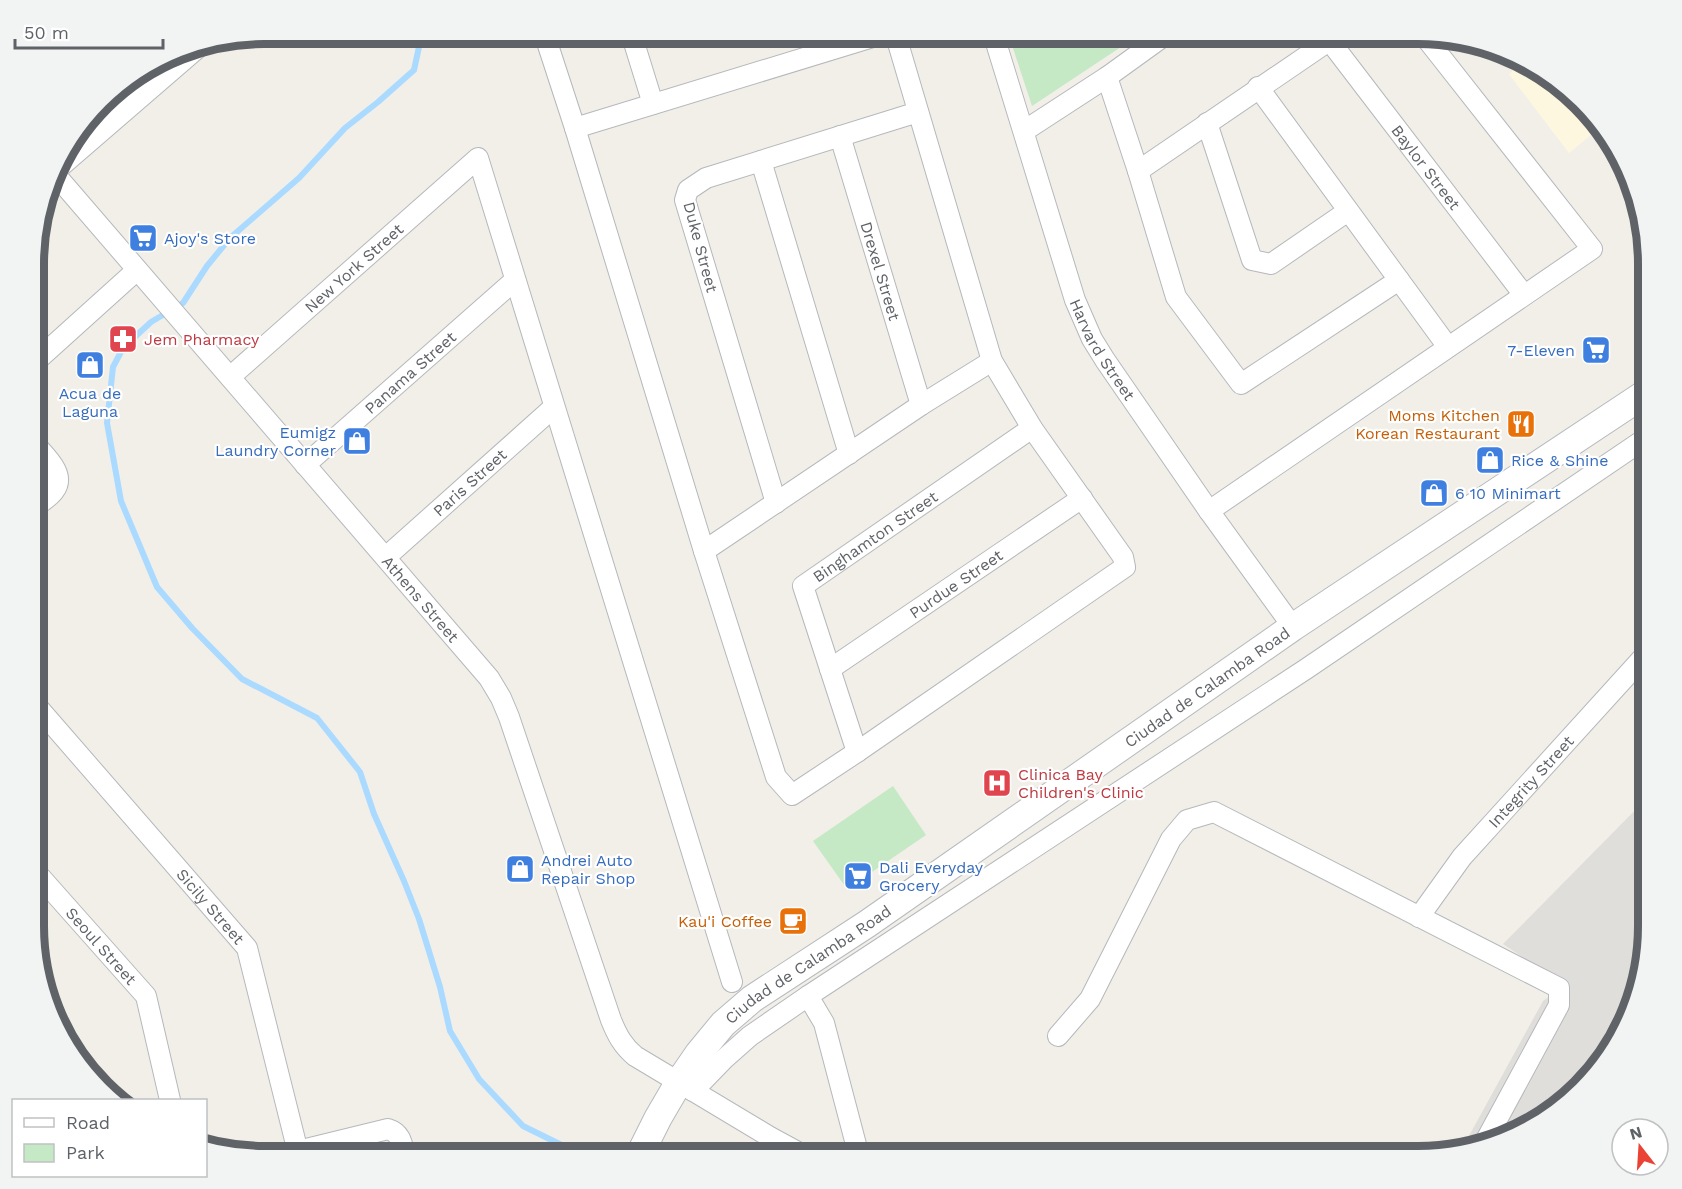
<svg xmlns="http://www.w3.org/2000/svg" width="1682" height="1189" font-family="'Work Sans',sans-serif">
<rect width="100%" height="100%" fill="#f1efe8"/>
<!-- commercial -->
<path fill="#fef7e0" d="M1525,61L1559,81L1598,129L1569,153L1509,74Z"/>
<!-- industrial -->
<path fill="#e0deda" d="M1649,796V940L1632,1013L1601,1066L1520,1132L1464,1145L1543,1001L1565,985L1503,944Z"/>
<!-- green -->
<path fill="#c5e8c5" d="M1008,33H1142L1032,106Z
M893,786L926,835L847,889L813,841Z"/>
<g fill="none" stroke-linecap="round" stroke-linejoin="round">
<!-- stream -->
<path stroke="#aadaff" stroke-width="6" d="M422,33L414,70L378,102L345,128L299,178L230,238L207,266L183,303L151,322L123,348L113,367L107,423L121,501L157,587L192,628L242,679L317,718L360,772L374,814L404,881L419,919L440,987L450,1031L479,1079L523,1126L584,1156"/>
<!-- minor casing -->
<g stroke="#b5b8bc" stroke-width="22">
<g id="minor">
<path d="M544,33L575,128L704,551L776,777L792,795L857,752L1125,567L1123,557L1032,428L992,361L895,33"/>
<path d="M631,33L653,104"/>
<path id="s1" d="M993,33L1075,300L1092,339L1105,360L1209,511L1293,627"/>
<path id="s2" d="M1329,40L1524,295"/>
<path d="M1107,77L1138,171L1176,297L1241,384L1399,280"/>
<path d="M1258,87L1448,347"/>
<path d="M1207,123L1252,260L1271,264L1348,211"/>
<path d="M575,128L886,33"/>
<path d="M1024,131L1107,77L1168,33"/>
<path id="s3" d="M840,136L921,405"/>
<path d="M761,161L849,454"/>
<path d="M1138,171L1339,34"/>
<path d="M53,173L200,46"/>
<path id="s4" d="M54,173L489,678L501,698L509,717L611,1020C617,1035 623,1046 635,1056L770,1137L805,1156"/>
<path d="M35,362L137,270"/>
<path id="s5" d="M230,377L478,158L732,982"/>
<path d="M35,444C45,456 67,474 54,491C50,497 41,502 35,507"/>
<path id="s6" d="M305,465L515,280"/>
<path d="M776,503L685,200L688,190L706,178L918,112"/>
<path d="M1209,511L1592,249L1422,33"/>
<path d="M704,551L921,405L992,361"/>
<path id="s7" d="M386,557L554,407"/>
<path id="s8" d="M830,669L1082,498"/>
<path id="s9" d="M35,704L247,948L299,1156"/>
<path id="s10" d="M857,752L803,586L1032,428"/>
<path id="s11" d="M35,871L146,996L170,1100"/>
<path id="s12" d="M1419,917L1462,857L1649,651"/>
<path d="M1058,1036L1090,999L1171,839L1187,820L1214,812L1559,988V1005L1486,1140"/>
<path d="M693,1091L724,1059L750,1036L808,996"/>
<path d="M298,1151L388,1129C401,1133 402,1143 405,1156"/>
<path d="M859,1156L824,1023L808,996L1306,669L1649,436"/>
</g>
</g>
<!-- secondary casing -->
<g stroke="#b6babf" stroke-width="29">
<g id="secondary">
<path id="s13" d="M639,1156L658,1118L679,1082L699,1053L723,1024L752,999L867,924L1293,627L1649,391"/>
</g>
</g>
<!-- minor -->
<use href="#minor" stroke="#fff" stroke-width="20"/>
<!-- secondary -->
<use href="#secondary" stroke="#fff" stroke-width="27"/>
</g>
<!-- icons -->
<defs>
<g id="supermarket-square" transform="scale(1.5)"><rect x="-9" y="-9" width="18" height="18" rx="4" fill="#3f7fe0" stroke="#fff"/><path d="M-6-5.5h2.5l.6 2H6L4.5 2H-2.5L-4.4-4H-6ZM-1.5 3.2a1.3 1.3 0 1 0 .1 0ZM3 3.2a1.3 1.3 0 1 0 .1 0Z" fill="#fff"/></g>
<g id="pharmacy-square" transform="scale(1.5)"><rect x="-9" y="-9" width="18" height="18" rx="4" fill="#e0444e" stroke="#fff"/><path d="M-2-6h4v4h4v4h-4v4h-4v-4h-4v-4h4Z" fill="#fff"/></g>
<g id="shop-square" transform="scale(1.5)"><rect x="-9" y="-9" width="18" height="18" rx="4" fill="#3f7fe0" stroke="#fff"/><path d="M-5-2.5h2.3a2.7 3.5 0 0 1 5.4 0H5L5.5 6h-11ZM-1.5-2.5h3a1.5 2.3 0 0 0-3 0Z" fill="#fff"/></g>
<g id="restaurant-square" transform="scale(1.5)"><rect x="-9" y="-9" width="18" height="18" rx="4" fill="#e8710a" stroke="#fff"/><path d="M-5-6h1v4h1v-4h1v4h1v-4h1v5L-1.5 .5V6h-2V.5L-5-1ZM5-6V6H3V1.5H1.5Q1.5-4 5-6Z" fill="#fff"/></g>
<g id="hospital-square" transform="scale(1.5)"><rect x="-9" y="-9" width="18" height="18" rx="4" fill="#e0444e" stroke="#fff"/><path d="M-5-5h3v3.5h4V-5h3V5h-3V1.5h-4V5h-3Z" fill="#fff"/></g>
<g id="cafe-square" transform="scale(1.5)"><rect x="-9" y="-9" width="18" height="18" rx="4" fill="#e8710a" stroke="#fff"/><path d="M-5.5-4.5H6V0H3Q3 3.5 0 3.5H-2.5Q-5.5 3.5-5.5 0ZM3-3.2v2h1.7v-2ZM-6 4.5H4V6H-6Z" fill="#fff"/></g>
</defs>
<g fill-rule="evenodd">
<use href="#supermarket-square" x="143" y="238"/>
<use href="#pharmacy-square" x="123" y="339"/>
<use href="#supermarket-square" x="1596" y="350"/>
<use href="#shop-square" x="90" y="365"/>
<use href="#restaurant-square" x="1521" y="424"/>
<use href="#shop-square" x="357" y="441"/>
<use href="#shop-square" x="1490" y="460"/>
<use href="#shop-square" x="1434" y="493"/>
<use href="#hospital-square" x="997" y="783"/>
<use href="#shop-square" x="520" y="869"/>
<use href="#supermarket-square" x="858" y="876"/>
<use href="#cafe-square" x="793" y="921"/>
</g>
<g text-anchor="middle" stroke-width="4.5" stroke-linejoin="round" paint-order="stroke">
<!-- street labels -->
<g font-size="16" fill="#5f6368" stroke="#fff">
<text dy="6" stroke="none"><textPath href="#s2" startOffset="160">Baylor Street</textPath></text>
<text transform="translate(701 247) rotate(75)" y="6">Duke Street</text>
<text dy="6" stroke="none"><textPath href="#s5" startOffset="165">New York Street</textPath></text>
<text dy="6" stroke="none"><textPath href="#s3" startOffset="141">Drexel Street</textPath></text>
<text dy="6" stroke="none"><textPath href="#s1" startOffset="336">Harvard Street</textPath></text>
<text dy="6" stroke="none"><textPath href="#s6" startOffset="140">Panama Street</textPath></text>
<text dy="6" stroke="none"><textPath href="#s7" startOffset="112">Paris Street</textPath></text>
<text dy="6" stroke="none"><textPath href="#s10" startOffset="262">Binghamton Street</textPath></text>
<text dy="6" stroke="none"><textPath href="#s8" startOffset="152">Purdue Street</textPath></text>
<text dy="6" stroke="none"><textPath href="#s4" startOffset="562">Athens Street</textPath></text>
<text dy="6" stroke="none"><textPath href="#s13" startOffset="747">Ciudad de Calamba Road</textPath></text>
<text dy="6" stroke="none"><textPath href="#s12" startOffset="176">Integrity Street</textPath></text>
<text dy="6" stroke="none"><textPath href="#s9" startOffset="268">Sicily Street</textPath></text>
<text dy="6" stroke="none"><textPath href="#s11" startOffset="100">Seoul Street</textPath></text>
<text dy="6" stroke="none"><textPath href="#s13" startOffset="261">Ciudad de Calamba Road</textPath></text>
</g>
<!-- shop labels -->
<g font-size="16" fill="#366cbe" stroke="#fff" text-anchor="start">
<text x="164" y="244">Ajoy's Store</text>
<text x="1575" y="356" text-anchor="end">7-Eleven</text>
<text x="90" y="399" text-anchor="middle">Acua de<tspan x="90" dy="18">Laguna</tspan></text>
<text x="336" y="438" text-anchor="end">Eumigz<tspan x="336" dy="18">Laundry Corner</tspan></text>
<text x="1511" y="466">Rice &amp; Shine</text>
<text x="1455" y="499">6 10 Minimart</text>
<text x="541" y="866">Andrei Auto<tspan x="541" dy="18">Repair Shop</tspan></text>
<text x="879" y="873">Dali Everyday<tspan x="879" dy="18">Grocery</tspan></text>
</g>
<!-- health labels -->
<g font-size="16" fill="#be3a42" stroke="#fff" text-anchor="start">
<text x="144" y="345">Jem Pharmacy</text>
<text x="1018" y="780">Clinica Bay<tspan x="1018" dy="18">Children's Clinic</tspan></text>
</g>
<!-- food labels -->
<g font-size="16" fill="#c56008" stroke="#fff" text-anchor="end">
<text x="1500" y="421">Moms Kitchen<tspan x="1500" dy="18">Korean Restaurant</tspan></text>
<text x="772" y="927">Kau'i Coffee</text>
</g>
</g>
<!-- crop -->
<path d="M0 0H1682V1189H0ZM264 44H1418A220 220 0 0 1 1638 264V926A220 220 0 0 1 1418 1146H264A220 220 0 0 1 44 926V264A220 220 0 0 1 264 44Z" fill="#f2f3f3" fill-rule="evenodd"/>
<path fill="none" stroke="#5f6368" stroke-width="8" d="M264 44H1418A220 220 0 0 1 1638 264V926A220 220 0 0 1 1418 1146H264A220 220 0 0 1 44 926V264A220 220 0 0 1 264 44Z"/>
<!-- legend -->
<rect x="12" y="1099" width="195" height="78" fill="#ffffff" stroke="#bfc1c3" stroke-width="1.5"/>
<rect x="24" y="1118" width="30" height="9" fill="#ffffff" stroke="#bfc1c3" stroke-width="1.5"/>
<text x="66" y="1129" font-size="18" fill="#5f6368">Road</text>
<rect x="24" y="1144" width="30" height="18" fill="#c5e8c5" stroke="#bfc1c3" stroke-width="1.5"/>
<text x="66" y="1159" font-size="18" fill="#5f6368">Park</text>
<!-- north arrow -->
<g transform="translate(1640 1147) rotate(343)"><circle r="28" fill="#ffffff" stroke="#bfc1c3" stroke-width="1.5"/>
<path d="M0-4.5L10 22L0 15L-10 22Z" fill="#ea4335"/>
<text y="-9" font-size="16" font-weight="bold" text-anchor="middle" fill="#5f6368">N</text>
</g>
<!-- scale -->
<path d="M15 39v9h148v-9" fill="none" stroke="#5f6368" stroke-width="3"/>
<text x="24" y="39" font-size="18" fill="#5f6368" stroke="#ffffff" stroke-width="4.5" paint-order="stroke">50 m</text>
</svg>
